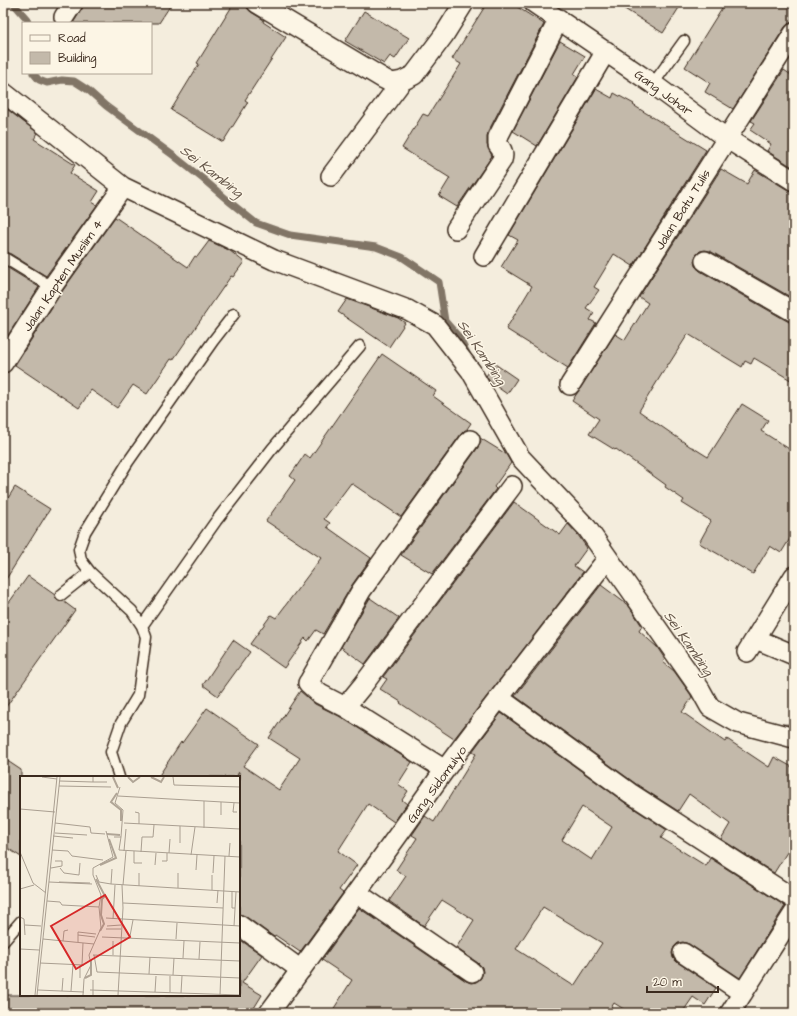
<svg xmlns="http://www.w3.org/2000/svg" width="797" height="1016" font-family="'Architects Daughter',sans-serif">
<rect width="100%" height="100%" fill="#f4eddd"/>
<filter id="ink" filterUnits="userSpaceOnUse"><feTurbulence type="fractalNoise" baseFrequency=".025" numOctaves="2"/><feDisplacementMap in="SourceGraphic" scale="8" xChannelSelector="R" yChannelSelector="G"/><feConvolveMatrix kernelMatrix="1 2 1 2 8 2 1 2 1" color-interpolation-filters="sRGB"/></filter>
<g filter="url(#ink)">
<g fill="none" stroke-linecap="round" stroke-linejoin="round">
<!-- stream -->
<path stroke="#817466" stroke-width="7" d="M13,3L27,19L28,23
M33,73L39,80L47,83L62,80L74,81L88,90L106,106L174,156L203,179L231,203L256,223L290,235L376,247L402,257L439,282L445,321L459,337L468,355
M780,727H794"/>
</g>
<!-- building -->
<path fill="#c3b9aa" stroke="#3b2a1e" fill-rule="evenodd" d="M84,3H172L159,23H73L82,9Z
M234,3H246L247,8L251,12L264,20L263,22L286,37L245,100L248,102L223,142L171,110L199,64L197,63Z
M487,3H511L544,24L488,132L487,137V145L492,156L457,207L439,196L450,178L402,148L423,114L428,116L461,64L452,59Z
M615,3H682L663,33Z
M725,3H794V22L789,23L785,27L733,109L705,92L710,83L685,67Z
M364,11L409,38L395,59L390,56L384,64L345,41Z
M560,41L585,56L574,74L578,77L537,146L513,131Z
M784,70L794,77V168L767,151L771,144L750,130L755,123L751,121Z
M596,89L612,98L614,93L634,104L633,105L706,150L633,266L614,254L594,287L599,290L586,308L594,313L590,320L596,323L568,368L506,329L532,286L501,267L518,240L509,235Z
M3,106L38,133L34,139L75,165L70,173L99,191L92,202L97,205L46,276L6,251H3Z
M721,169L747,184L755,170L788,190L794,192V299L710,251L705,250L700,251L696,255L694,261L695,266L700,271L789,322L794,323V382L754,358L751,364L745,361L742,367L688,334L669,364H668L639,411L691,447H692L708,457L742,404L768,420L761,431L794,452V532L781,553L770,546L753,574L699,543L711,521L682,503L684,500L665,487L666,485L616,449L615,450L589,434L599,419L572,401L615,334L625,340L648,303L639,297Z
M115,217L188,267L195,256L197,257L209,241L229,250L244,262L233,277L231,276L173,360L171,359L147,394L133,385L117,408L91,390L79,408L15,365L61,293Z
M3,265L39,287L3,343Z
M347,299L398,318L405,323L389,347L338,312Z
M382,354L436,391L433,396L471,423L467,429L468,430H465L461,434L401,517L351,483L324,519L330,523L327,527L371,558L352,585L323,634L316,630L308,641L305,638L284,668L250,644L271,615L276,618L321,558L266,521L295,480L290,476L305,454L310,458Z
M495,364L517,379L507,394L490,382L486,376Z
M480,438L506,454L511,463L494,487L496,489L432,574L401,555L479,446L481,442Z
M15,487L50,509L3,584V506Z
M514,502L560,535L568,524L578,535L587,548L574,566L583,572L454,739L400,703L401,702L380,689L387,679L383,677Z
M28,576L55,595L56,599L58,601H63L75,610L3,711V611Z
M601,585L629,606L642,626L639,631L657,647L665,659L663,662L674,671L691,695L692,698L682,712L725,742L727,739L769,767L774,757L794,768V841L774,873L721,839L730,824L689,794L678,811L636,784L515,696Z
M370,598L399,618L365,664L341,647Z
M233,640L250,652L218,696L203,685Z
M300,691L315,704L339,716L412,762L398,784L408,791L402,800L407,804L394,822L368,804L338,851L357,865L339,890L343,893L300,952L275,935L274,937L245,916L239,914V772L236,777H158L181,742L182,743L207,708L259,744L243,766L279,790L300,758L269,738Z
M501,713L624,802L667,830L661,838L706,866L710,858L785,906L740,978L689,944L683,942L678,943L674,947L672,953L673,958L677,962L716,988L705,1005L693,997L682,1013H630L614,1003L608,1013H331L352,980L322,960L359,908L466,981L471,983L476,982L481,978L483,972L482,967L478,963L456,948L474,920L442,900L424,926L389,901L406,876L396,870L417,838L412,835L425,816L434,822L476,754L472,752ZM582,807L612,827L592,860L562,840ZM543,907L602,943L574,986L516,949Z
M3,758L21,770V857L3,845Z
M239,939L262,955L242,983L262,995L251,1013H3V995H239Z"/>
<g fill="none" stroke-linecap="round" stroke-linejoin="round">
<!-- service casing -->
<g stroke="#3b2a1e" stroke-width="13">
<path id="service" d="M653,84L684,41
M3,257L52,287
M90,572L132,611L142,626L146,637L138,695L121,723L111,752L119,777
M61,595L90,572L81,560L79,549L85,532L128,462L213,341L234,314
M142,626L216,521L272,449L360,346
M3,942L21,921"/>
</g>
<!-- minor casing -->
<g stroke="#3b2a1e" stroke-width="22">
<path id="minor" d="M257,3L384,79L392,83L402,81L414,75L444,35L464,3
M534,3L653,84L726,138L794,181
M64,17L73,3
M3,92L123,187L274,260L408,310L435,325L471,371L520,457L587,528L700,689L710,707L738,723L794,738
M331,176L402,81
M456,229L502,160C504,154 502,149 498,145V137L559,19
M484,256L606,51
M705,261L794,312
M3,363L52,287L123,187
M570,385L794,33
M756,639L794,655
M747,652L794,576
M499,698L630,793L794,899
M345,707L363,685L512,486
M445,770L345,707L320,694L308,683L310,680L361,591L470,440
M357,893L472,972
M239,925L301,970
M683,953L743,993
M269,1013C328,933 386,852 444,771C497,699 553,628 608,558
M730,1013L794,913"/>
</g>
<!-- service -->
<use href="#service" stroke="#fcf5e5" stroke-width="10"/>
<!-- minor -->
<use href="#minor" stroke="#fcf5e5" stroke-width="19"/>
</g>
</g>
<g text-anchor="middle" stroke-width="3" stroke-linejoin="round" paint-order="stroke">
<!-- street labels -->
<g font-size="13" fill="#3b2a1e" stroke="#fcf5e5">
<text transform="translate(664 92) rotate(36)" y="5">Gang Johar</text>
<text transform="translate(682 209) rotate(-58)" y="5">Jalan Batu Tulis</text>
<text transform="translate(62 275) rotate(-56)" y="5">Jalan Kapten Muslim 4</text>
<text transform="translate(436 784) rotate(-54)" y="5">Gang Sidomulyo</text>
</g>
<!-- water labels -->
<g font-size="14" font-style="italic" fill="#645548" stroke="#fcf5e5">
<text transform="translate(212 171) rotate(38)" y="5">Sei Kambing</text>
<text transform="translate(482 352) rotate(56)" y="5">Sei Kambing</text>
<text transform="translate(689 643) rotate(55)" y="5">Sei Kambing</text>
</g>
</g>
<!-- overview -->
<g transform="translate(20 776)">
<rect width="220" height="220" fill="#f4eddd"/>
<path fill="none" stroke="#b0a596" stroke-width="2" d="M93,1L98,12M108,1L113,6L120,1M131,1L141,6L144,1M97,17L91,26L101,34V45M87,58L100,59M80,89L96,82L89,63M76,103L85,120L82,123L81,139L84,148L80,155M65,202L71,199V184"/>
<path fill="none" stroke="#aa9f91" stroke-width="1" d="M22,1L37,3M153,1L154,9L220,11M40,5L73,6V1M73,6H87M39,10L91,11M100,11L95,27L103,34L101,61M98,20L220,27M214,27L213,36H217M0,33L35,36M115,36L119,37V48M201,39V26M35,47L70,51L71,57L85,58M104,47L220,53M184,52V25M35,57L67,59M33,60L53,62M94,61H101L99,74L220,81M160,67V50M32,74L48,75L52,80L83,84M104,75L106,53M114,75V87H122M0,76L13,107L26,117M121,76L122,61H133L134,49M149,77L150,63M171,79L175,51M209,80L210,67M142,85H147V77M135,89L136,77M31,92L42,90V85H35M40,92L44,97L59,99L60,87M176,94L177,79M193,97L194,80M76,99L79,106L91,108L220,116M29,106L72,108M39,106L70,107M91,108L92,93M103,109L106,75M119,110V97M158,112V97M0,113L14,109M192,114V99M212,115V132H215M27,125L40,126L42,129L79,131M103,127L203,132M197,127L198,114M0,141L4,143L5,159M86,142L220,150M93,143L95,109M5,149L21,150M87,150L101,149M214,150L216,116M86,153H101M58,159L75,161M110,160L113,144M82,161L220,167M23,163L74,168M156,163L157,147M43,165L44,155L48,154M93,165V179M58,166V156L76,158M0,173L19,174M73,179L220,185M74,179L77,196L220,202M163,182L164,165M179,183L180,166M20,187L64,189M62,189L63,167M129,198L130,181M153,199L154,182M60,202V189M18,214L64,216M70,214L220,219M42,215L43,202M51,215L53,189M135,216L136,200M150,216V200M161,217L162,200M15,219L37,1M17,219L40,1M63,219L64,203L71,189L69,179L81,152L79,131L81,119L73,99V92L93,81L86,55M73,219V204M98,219L103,132L102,109M200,219L205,80"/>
<path fill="#d62828" fill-opacity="0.15" stroke="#d62828" stroke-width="2" d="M85,119L110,161L56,193L31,150Z"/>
<rect width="220" height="220" fill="none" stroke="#3b2a1e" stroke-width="2"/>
</g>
<!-- margin -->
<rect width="797" height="1016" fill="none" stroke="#fcf5e5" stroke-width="16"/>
<rect x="8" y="8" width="781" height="1000" fill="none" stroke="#3b2a1e" stroke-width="1.5" filter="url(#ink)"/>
<!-- legend -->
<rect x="22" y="22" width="130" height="52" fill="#fcf5e5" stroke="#afa495"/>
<rect x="30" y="35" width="20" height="6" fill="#fcf5e5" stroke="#afa495"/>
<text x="58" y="42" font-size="12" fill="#3b2a1e">Road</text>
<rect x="30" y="52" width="20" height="12" fill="#c3b9aa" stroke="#afa495"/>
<text x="58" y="62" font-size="12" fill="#3b2a1e">Building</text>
<!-- scale -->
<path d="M647 986v6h71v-6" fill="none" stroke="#3b2a1e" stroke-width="2"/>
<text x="653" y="986" font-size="12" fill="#3b2a1e" stroke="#fcf5e5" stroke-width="3" paint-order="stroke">20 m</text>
</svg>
